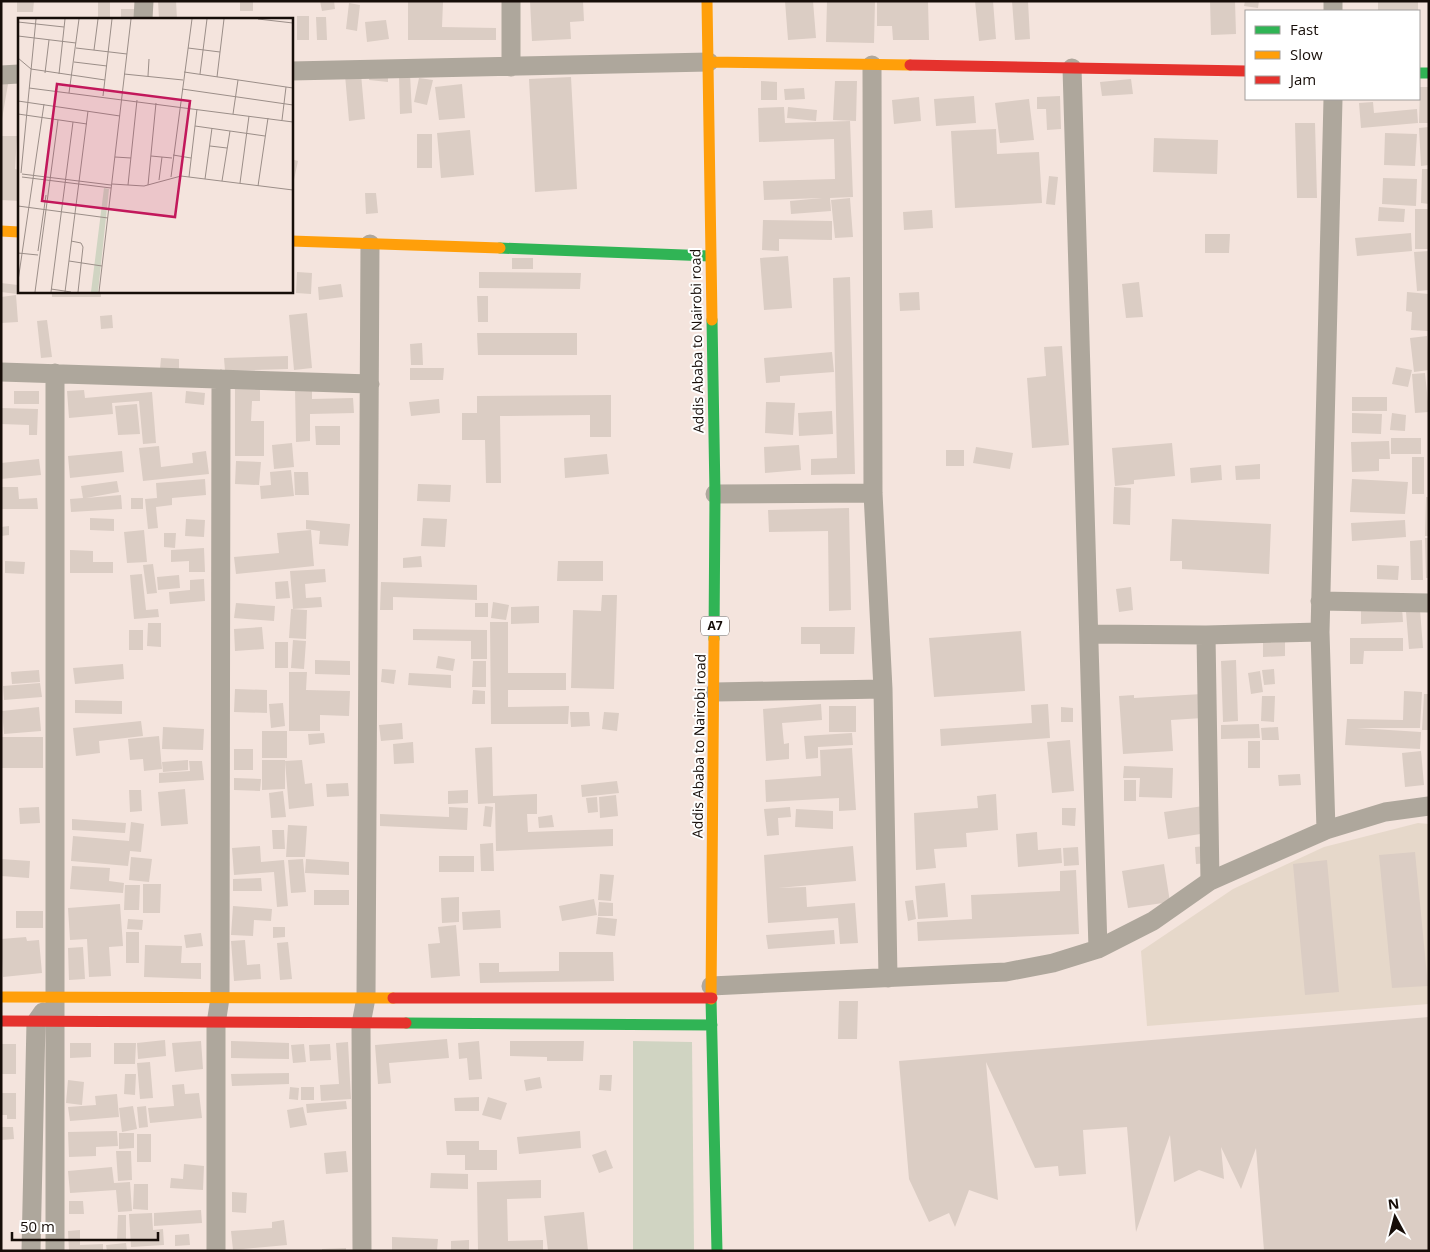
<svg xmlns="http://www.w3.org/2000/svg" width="1430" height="1252" font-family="'Open Sans',sans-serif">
<rect width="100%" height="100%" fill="#f4e4dd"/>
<!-- medical -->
<path fill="#e6d8ca" d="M1418,823L1429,824V1004L1147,1026L1141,951L1233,889L1324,847Z"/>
<!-- green -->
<path fill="#d0d4c2" d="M633,1041L692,1042L694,1251H633Z"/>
<!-- building -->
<path fill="#dbcdc4" d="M17,1H34L33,12H17Z
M98,1H110V19H98Z
M158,1H176L177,19H159Z
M240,1H253V11H240Z
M320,1H334L335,9L322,11Z
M408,1L443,2L442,27L496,28V40H408Z
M530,1H583L584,21L570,22L571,39L532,41Z
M785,1H813L816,38L788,40Z
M827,1H875L874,43L826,42Z
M877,1H928L929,40H893L892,26H877Z
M975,1H993L996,39L979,41Z
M1012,1H1028L1030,39L1015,40Z
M1210,1H1235L1236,34L1211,35Z
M1245,1H1259L1258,8L1244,6Z
M1378,1H1418V11H1378Z
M349,3L360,5L357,31L346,29Z
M121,9H134V19H121Z
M297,16H309V40H297Z
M316,17H326L327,40H317Z
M386,20L389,39L367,42L365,22Z
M361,74L365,119L349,121L345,75Z
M370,74L388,76V82L369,80Z
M410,74L412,113L400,114L399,75Z
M571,77L577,189L535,192L529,79Z
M419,78L433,80L427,105L414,102Z
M1131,79L1133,94L1102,96L1100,82Z
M761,81L777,82V100H761Z
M835,81H857L856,121L833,120Z
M1,83L8,84L2,119H1Z
M462,84L465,118L439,120L435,87Z
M1420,87H1429V123H1419Z
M804,88L805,99L785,100L784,89Z
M974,96L976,123L936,126L934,99Z
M1060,96L1061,129L1047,130L1046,109H1037V97Z
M919,97L921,121L894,124L892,100Z
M1029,99L1034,140L1000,143L995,103Z
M1373,102L1374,113L1417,109L1418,123L1361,128L1359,103Z
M784,107L785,123L850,121L853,197L830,198L831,211L791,214L790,201L822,198L764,200L763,181L835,179L834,139L759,142L758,108Z
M788,107L817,110L816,121L787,118Z
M1295,123H1315L1317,198H1297Z
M1429,127V165L1421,166L1419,128Z
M996,129L997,154L1039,152L1042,203L955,208L951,131Z
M470,130L474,175L441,178L437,133Z
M1385,133L1417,134L1415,166L1384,165Z
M417,134H432V168H417Z
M1,136H17L15,169L19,170V201L1,200Z
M1154,138L1218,140L1217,174L1153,172Z
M291,159L298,161L292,189H291Z
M1422,169H1429V204L1421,203Z
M1049,176L1058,177L1055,205L1046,204Z
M1383,178L1417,179L1416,206L1382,204Z
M365,193H376L378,213L366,214Z
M850,198L853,237L835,238L831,200Z
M1379,207L1405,209L1404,222L1378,221Z
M1415,209H1429V249H1415Z
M932,210L933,228L904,230L903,212Z
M763,220L832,221V240L779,239V251L762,250Z
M1411,233L1412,251L1357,256L1355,238Z
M1205,234H1230L1229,253H1205Z
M1429,251V290L1417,291L1414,252Z
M788,256L792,308L764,310L760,258Z
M512,258H533V269H512Z
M297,272L312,273L311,294L296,293Z
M479,272L581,273L580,289L479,288Z
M850,277L855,474L811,475V459L837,458L833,278Z
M1139,282L1143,317L1126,318L1122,284Z
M1,283L18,285L17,294L1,292Z
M341,284L343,297L319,300L318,287Z
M52,291H101V297H52Z
M919,292L920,310L900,311L899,293Z
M1407,292L1429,294L1428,331L1411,330L1412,312L1406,311Z
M16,295L18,322L1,323V297Z
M477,296H488V322H478Z
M307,313L312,368L294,370L289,315Z
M112,315L113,328L101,329L100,316Z
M47,320L52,357L41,358L37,321Z
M477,333H577V355H478Z
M1427,336L1429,370L1414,372L1410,338Z
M422,343L423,365H411L410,344Z
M1062,346L1069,445L1032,448L1027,378L1046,376L1044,347Z
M832,352L834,372L780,376V382L766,383L764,358Z
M288,356V369L225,371L224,358Z
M161,358L179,359V370L160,369Z
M1396,367L1412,370L1408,387L1392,384Z
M410,368H444L443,380H410Z
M1425,373L1429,412L1415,413L1412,374Z
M295,388H312V399L353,398L354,413L310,414V441L296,442Z
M235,389H260V401H252L251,421H264V456H235Z
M84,390L85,398L152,392L156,443L143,444L139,401L112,403L113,414L69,418L67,391Z
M14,391H39V404H14Z
M186,391L205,393L204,405L185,403Z
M611,395V437H590V415L500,416L501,483H486L485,440H462V413H477V396Z
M1352,397H1387V411H1352Z
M439,399L440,413L411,416L409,402Z
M766,402L795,403L793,435L765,433Z
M137,404L140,434L118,435L115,406Z
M1,408L38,409L37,435H29V425L1,424Z
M832,411L833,434L799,436L798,413Z
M1352,413L1382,414L1381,434L1352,433Z
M1392,413L1406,415L1405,431L1390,430Z
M315,426H340V445H316Z
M1391,438H1421V454H1391Z
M1389,441L1390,459H1379V471L1352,472L1351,442Z
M292,443L294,467L274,469L272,445Z
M1172,443L1175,476L1134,480V484L1115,486L1112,448Z
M799,445L801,470L765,473L764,447Z
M159,446L161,467L193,463L192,453L206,451L209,474L143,481L139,448Z
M976,447L1013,453L1010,469L973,463Z
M946,450H964V466H946Z
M122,451L124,472L70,478L68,456Z
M607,454L609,474L565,478L564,458Z
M1412,457H1424V494H1412Z
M39,459L41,475L1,479V463Z
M236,461L261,462L259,485L235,484Z
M1260,464V479L1236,480L1235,466Z
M1221,465L1222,480L1191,483L1190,468Z
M291,470L294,496L261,499L260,486L271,485L270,472Z
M294,472H308L309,495H295Z
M205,479L206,495L172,498V505L156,507L158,528L148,529L145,499L157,498L156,483Z
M1352,479L1408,482L1405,514L1350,512Z
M117,481L119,492L86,498L121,495L122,509L71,512L70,499L83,498L81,486Z
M418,484L451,485L450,502L417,501Z
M1,487H18L19,499L37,498L38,509H1Z
M1114,487L1131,488L1130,525L1113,524Z
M1426,497H1429V536H1425Z
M131,498H143V509H131Z
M849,508L851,610L829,611L828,531L769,532L768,510Z
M90,518L114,519V531L90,530Z
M423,518L447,519L445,547L421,546Z
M186,519L205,520L204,537L185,536Z
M1172,519L1271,524L1269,574L1182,569V561H1170Z
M306,520L350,524L348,546L319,544L320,531L306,529Z
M1405,520L1406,537L1352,541L1351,523Z
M9,526V535L1,536V527Z
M144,530L147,562L127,563L124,532Z
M311,530L314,566L236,574L234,557L279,553L277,533Z
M164,533H176L175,548L164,547Z
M1425,538H1429V578H1426Z
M1422,540L1423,580H1411L1410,541Z
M204,548L205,572H189V561L171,562V550Z
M70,550L93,551V562H113V573H70Z
M421,556L422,567L403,568V558Z
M5,561L25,562L24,574L5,573Z
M558,561H603V581H557Z
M153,564L157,593L147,594L143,565Z
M1377,565L1399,566L1398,580L1377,579Z
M325,569L326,582L305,584L306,598L321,597L322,607L293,609L290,571Z
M142,574L146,610L158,609L159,617L134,619L130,575Z
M179,575L180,588L158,590L157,577Z
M204,579L205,601L170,604L169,592L190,590V580Z
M288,581L290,598L276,599L275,582Z
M381,582L477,585V600L393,597V610H380Z
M1131,587L1133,610L1119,612L1116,589Z
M602,595H617L614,689L571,688L573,610L601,611Z
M493,602L509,605L506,620L491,618Z
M236,603L275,606L274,621L234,618Z
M475,603H488V617H475Z
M539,606V623L511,624V607Z
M1402,607L1403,622L1361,624V609Z
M291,609L307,610L306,639L289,638Z
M1420,610L1423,648L1409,649L1406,612Z
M490,622H508V673H566V690H508V707L569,706L568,724H491Z
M148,623H161V647L147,646Z
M262,627L264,649L235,651L234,629Z
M801,627H855L854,654H820V644H801Z
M413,629L487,630V659H471V641L413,640Z
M129,630H143V650H129Z
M1021,631L1025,691L934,697L929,638Z
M1350,638H1403V651H1364L1363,664H1350Z
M293,640L306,641L304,669L291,668Z
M275,642H288V668H275Z
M1285,642V656L1263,657V643Z
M438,656L455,659L453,671L436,668Z
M315,660L350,661V675L315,674Z
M1236,660L1238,721L1223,722L1221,661Z
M473,661H486V687H472Z
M123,664L124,679L75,684L73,668Z
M382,669L396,670L394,684L381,682Z
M1274,669L1275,684L1264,685L1262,670Z
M39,670L40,682L12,684L11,672Z
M1260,671L1263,692L1251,694L1248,673Z
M289,672H307L306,690L350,691L349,716L320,715V731H289Z
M409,673L451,675V688L408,685Z
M40,683L42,697L4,700L3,686Z
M235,689L267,690V713L234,712Z
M473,690L485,691V704H472Z
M1404,691L1422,692L1420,728H1357L1421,732L1420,749L1345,745L1347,719L1403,720Z
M1202,694L1203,718L1171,720L1173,751L1123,754L1119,696L1134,695V698Z
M1424,694H1429V730H1422Z
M1262,696H1275L1274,722L1261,721Z
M75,700L122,701V714L75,713Z
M283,703L285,726L271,728L269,704Z
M821,704L822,720L782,723L784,744L789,743V759L766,761L763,709Z
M1048,704L1050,738L941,746L940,729L1032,723L1031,705Z
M829,706H856V732H829Z
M39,707L41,731L4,734L2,711Z
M1061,707L1073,708V722H1061Z
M570,712H589L590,726L571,727Z
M604,712L619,713L617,731L602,729Z
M141,721L143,736L99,741L100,753L76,756L73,728Z
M402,723L403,739L381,741L379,725Z
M1259,724L1260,738L1221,739V725Z
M163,727L204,729L203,750L162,749Z
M1278,727L1279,740H1262L1261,728Z
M262,731H287V758H262Z
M324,733L325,743L309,745L308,734Z
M852,733L853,745L818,747V758L806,759L804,736Z
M159,736L162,769L144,771L143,759L130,760L128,739Z
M1,737H43V768H1Z
M1070,740L1074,791L1052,793L1047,742Z
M1248,741H1260V768H1248Z
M413,742L414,763L394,764L393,744Z
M492,747L493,796L537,794V814H527L528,832L613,829V846L496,851L495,803L478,804L475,748Z
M852,748L856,810L839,811V798L766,802L765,780L821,776L820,750Z
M234,749H253V770H234Z
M1421,751L1424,785L1405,787L1402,753Z
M188,760V770L163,772L162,762Z
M262,760H285V789L262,790Z
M302,760L305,784L312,783L314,806L289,809L285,761Z
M189,761H202L204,780L159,783V773L190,771Z
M1124,766L1173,768L1172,798L1139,797L1140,778H1123Z
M1300,774L1301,785L1279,786L1278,775Z
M234,778L261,779L260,791L234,790Z
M1124,780H1136V801H1124Z
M617,781L619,793L582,797L581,785Z
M348,783L349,796L327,797L326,784Z
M185,789L188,824L161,826L158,792Z
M129,790H141L142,811L130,812Z
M468,790V803L448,804V791Z
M283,791L286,817L271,818L269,793Z
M996,794L998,830L966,833L967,847L934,849L936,868L916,870L914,813L978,808L977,796Z
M616,795L618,816L600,818L599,797Z
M597,797L598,812L588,813L586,798Z
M485,806L493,807L491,827L483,826Z
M1203,806L1207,833L1168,839L1164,812Z
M39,807L40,823L20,824L19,808Z
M449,807L468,808L467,830L380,826V814L449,817Z
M790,807L791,817L778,818L779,835L767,836L764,809Z
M1062,808H1076L1075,826L1062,825Z
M796,809L833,811V829L795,827Z
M552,815L554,827L539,828L538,817Z
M72,819L126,823L125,833L72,830Z
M131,822L144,824L141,852L130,851L128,866L71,861L73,836L129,841Z
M288,825L307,826L305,857H286Z
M272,830H284L285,849H273Z
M1037,832L1038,850L1061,848L1062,863L1018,867L1016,834Z
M493,843L494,871H481L480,844Z
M260,846L261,862L284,860L288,906L277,907L274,872L234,875L232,848Z
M853,846L856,881L778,888L806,887L807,907L855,903L858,943L840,944L838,918L768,923L764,855Z
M1206,846L1208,863L1196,864L1195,847Z
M1078,847L1079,865L1064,866L1063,848Z
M1415,852L1428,986L1392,988L1379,855Z
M439,856H474V872H439Z
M131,857L152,859L149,882L129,880Z
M1,859L30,861L29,878L1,876Z
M303,859L306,892L291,893L288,860Z
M306,859L349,862V875L305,873Z
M1327,860L1339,992L1305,995L1293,864Z
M1164,864L1170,902L1128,908L1122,871Z
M72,866L110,868L109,881L124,883L123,893L70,889Z
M1076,870L1079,934L918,941L917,922L972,919L971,895L1060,891V871Z
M600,874L614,875L611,901L598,900Z
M261,878L262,891H233V879Z
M945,883L948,917L918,919L915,886Z
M143,884H161L160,913H143Z
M125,885H140L139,910H124Z
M314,890H349V905H314Z
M459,897V922L442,923L441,898Z
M594,899L597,915L562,921L559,906Z
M913,900L916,919L908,921L905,901Z
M599,902L613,903V916H598Z
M120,904L123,946L109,947L111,976L89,977L87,939L70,940L68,908Z
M233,906L272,909L271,921L254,920L253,936L231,935Z
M500,910L501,928L463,930L462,912Z
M16,911H43V928H16Z
M598,917L617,919L615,936L596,934Z
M128,919L143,920L142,930L127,929Z
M456,925L460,976L431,978L428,944L440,943L438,927Z
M273,927H285V937L273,938Z
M834,930L835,944L768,949L766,935Z
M126,932H139V963H126Z
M201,933L203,946L186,948L184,935Z
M26,937L27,941L39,940L42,973L3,977L1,939Z
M245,940L247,965L260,964L261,979L234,981L231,941Z
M288,942L292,979L280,980L277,943Z
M145,945L182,946L181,963H201V979L144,977Z
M83,947L85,979L69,980L68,948Z
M559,952H613L614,981L480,983L479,963H499V972L559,971Z
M839,1001H858L857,1039H838Z
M1429,1017V1251H1264L1256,1148L1241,1189L1221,1147L1224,1179L1199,1170L1174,1182L1170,1135L1136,1232L1127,1127L1083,1130L1086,1174L1059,1176L1058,1166L1035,1168L986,1062L998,1200L969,1190L955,1227L949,1213L929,1222L909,1179L899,1061Z
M447,1039L449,1058L389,1063L391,1083L378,1084L375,1045Z
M165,1040L166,1056L138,1059L137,1043Z
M201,1041L203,1069L175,1072L172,1043Z
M231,1041L289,1043V1059L231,1058Z
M479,1041L482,1079L469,1080L467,1058L459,1059L458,1043Z
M510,1041H584L583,1061H547V1057L510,1056Z
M348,1042L351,1099L321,1101L320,1085L339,1084L336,1043Z
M70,1043H91V1057L70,1058Z
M114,1043H136L135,1064H114Z
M1,1044H16V1074H1Z
M304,1044L306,1062L293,1063L291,1045Z
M330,1044L331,1060L310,1061L309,1045Z
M150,1062L153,1098L140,1099L137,1063Z
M289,1073V1084L232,1086L231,1074Z
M125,1074H136L135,1095L124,1094Z
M600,1075H612L611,1091L599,1090Z
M540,1077L542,1088L526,1091L524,1080Z
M68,1080L84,1082L82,1105L66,1103Z
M184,1084L185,1094L199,1093L202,1118L150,1123L148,1108L174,1106L172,1085Z
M290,1087L299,1088L298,1100L289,1099Z
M301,1087H314V1100H301Z
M1,1093H16V1119H7V1115H1Z
M117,1094L119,1117L70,1121L68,1107L96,1105L95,1096Z
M479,1097V1111H455L454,1098Z
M488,1097L507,1103L501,1120L482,1115Z
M346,1101L347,1109L307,1113L306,1104Z
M133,1106L137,1129L122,1132L119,1108Z
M146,1106L148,1127L139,1128L137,1107Z
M303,1107L307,1125L290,1128L287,1110Z
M1,1127H13L14,1139L1,1140Z
M117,1131L118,1146L96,1147V1156L69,1157L68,1132Z
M580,1131L581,1148L519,1154L517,1137Z
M119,1133H134V1148L119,1149Z
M137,1134H151V1162H137Z
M446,1141H479V1150H497V1170H465V1155H447Z
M606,1150L613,1168L599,1173L592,1155Z
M116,1151H131L132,1180L118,1181Z
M346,1151L348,1172L326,1174L324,1153Z
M184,1164L204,1166L203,1190L170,1188L171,1178L183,1179Z
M112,1167L114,1183L130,1182L132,1211L118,1212L116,1190L70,1193L68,1171Z
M431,1173L468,1174V1189L430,1188Z
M541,1180V1198L507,1199L508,1241L543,1240V1251H478L477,1182Z
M134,1184H148V1210L133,1209Z
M232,1192L247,1193L246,1213L232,1212Z
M69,1201H83L84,1214H69Z
M201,1210L202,1223L154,1226V1213Z
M584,1212L588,1251H548L544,1216Z
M152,1213L153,1230L163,1229L164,1245L131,1247L129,1214Z
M118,1215H126V1241H117Z
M284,1220L287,1245L233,1250L231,1231L272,1228V1222Z
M80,1230V1245L103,1244V1251H69L68,1231Z
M189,1234L190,1245L175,1246V1235Z
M392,1237L438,1239L437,1251H392Z
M469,1240V1251H451V1241Z
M126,1243L127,1251H107L106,1245Z
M346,1248V1251H322V1249Z"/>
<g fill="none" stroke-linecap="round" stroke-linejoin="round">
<!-- street -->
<path stroke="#aea79c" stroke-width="19" d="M511,1V67
M1333,1V11
M143,19L144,1
M872,65L873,493L883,689L888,978
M1072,68L1098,949
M291,71L709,62
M1,75L19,74
M1,372L370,384
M55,373V1251
M715,494L873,493
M1320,601L1429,603
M1089,634L1206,635L1320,632
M1206,635L1210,881
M715,692L883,689
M1326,830L1320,632L1333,99
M711,986L1006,972L1053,963L1098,949L1153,921L1210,881L1326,830L1385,812L1429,806
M31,1251L36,1022L43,1012
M216,1251V1024L220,998L221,379
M362,1251L361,1024L366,998L370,244"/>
<!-- fast -->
<path stroke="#30b455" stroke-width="11" d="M1419,73H1429
M500,248L710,256
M712,320L715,494L714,639
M711,999L717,1251
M406,1023L712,1025"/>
<!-- slow -->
<path stroke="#ff9f0a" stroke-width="11" d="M707,1L712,320
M709,62L910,65
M1,231L19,232
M291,241L500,248
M1,997L393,998
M711,999L714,639"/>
<!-- jam -->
<path stroke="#e5322d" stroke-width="11" d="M910,65L1246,71
M393,998H712
M1,1021L406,1023"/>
</g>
<g text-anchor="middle" stroke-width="4" stroke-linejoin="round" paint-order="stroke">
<!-- shield labels -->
<rect fill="#fff" stroke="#5c5652" stroke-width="1" x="701" y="616.5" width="28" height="19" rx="4"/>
<g font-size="12" font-weight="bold" fill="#160d08">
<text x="715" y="630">A7</text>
</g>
<!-- street labels -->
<g font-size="14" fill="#160d08" stroke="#fff">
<text transform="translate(697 341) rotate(-91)" y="5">Addis Ababa to Nairobi road</text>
<text transform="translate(699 746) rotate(-89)" y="5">Addis Ababa to Nairobi road</text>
</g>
</g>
<!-- overview -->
<g transform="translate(18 18)">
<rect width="275" height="275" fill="#f4e4dd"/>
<path d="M86,170L91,171L80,274H73Z" fill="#d0d4c2"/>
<path fill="none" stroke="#9b8e88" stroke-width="1" d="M240,1L275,5M0,4L46,9M0,18L58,25M58,30L109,36M170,30L202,34M76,32L80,1M0,40L13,51L87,62M56,44L89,48M166,54L275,70M27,55L31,22M41,56L47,1M106,56L165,62M182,56L189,1M130,58L131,41M199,59L206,1M11,70L275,104M164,71L275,87M51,75L61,1M85,78L94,1M0,83L102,98M0,96L69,106M215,96L220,62M264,102L268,69M177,108L247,118M192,128L209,130M155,137L173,140M133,138L154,140M97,139L113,140M3,155L18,1M4,156L93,167M4,159L93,170M153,159L174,1M171,159L179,91M187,161L194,110M141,162L144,139M204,163L212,113M222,165L231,98M94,166L126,168L163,158L275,172M110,167L119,82M130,167L138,85M240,168L250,100M0,188L90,200M53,223L63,225L65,229L60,274M20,233L28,177M0,235L20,237M51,243L84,248M0,263L26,86M33,271L53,274M17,274L40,102M33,274L55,104M47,274L70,93M81,274L113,1"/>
<path fill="#c2185b" fill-opacity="0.15" stroke="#c2185b" stroke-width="2.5" d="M39,66L172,83L157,199L24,183Z"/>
<rect width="275" height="275" fill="none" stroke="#160d08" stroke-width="2.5"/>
</g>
<!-- border -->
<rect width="1430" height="1252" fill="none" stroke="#160d08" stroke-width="5"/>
<!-- legend -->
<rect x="1245" y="10" width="175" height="90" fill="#ffffff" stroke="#a29e9c"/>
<rect x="1255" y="26" width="25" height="8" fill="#30b455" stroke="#a29e9c"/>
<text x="1290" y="35" font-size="15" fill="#160d08">Fast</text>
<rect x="1255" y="51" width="25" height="8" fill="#ff9f0a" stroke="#a29e9c"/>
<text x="1290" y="60" font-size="15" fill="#160d08">Slow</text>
<rect x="1255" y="76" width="25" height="8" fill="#e5322d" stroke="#a29e9c"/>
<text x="1290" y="85" font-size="15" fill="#160d08">Jam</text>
<!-- north arrow -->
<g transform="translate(1395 1217) rotate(353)" stroke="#ffffff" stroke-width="4" paint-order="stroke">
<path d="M0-4L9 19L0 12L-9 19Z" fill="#160d08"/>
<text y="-8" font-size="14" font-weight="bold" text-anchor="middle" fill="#160d08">N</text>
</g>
<!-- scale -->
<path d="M12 1232v8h146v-8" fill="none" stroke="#160d08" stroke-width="2.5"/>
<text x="20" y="1232" font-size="15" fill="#160d08" stroke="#ffffff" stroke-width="4" paint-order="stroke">50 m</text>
</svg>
